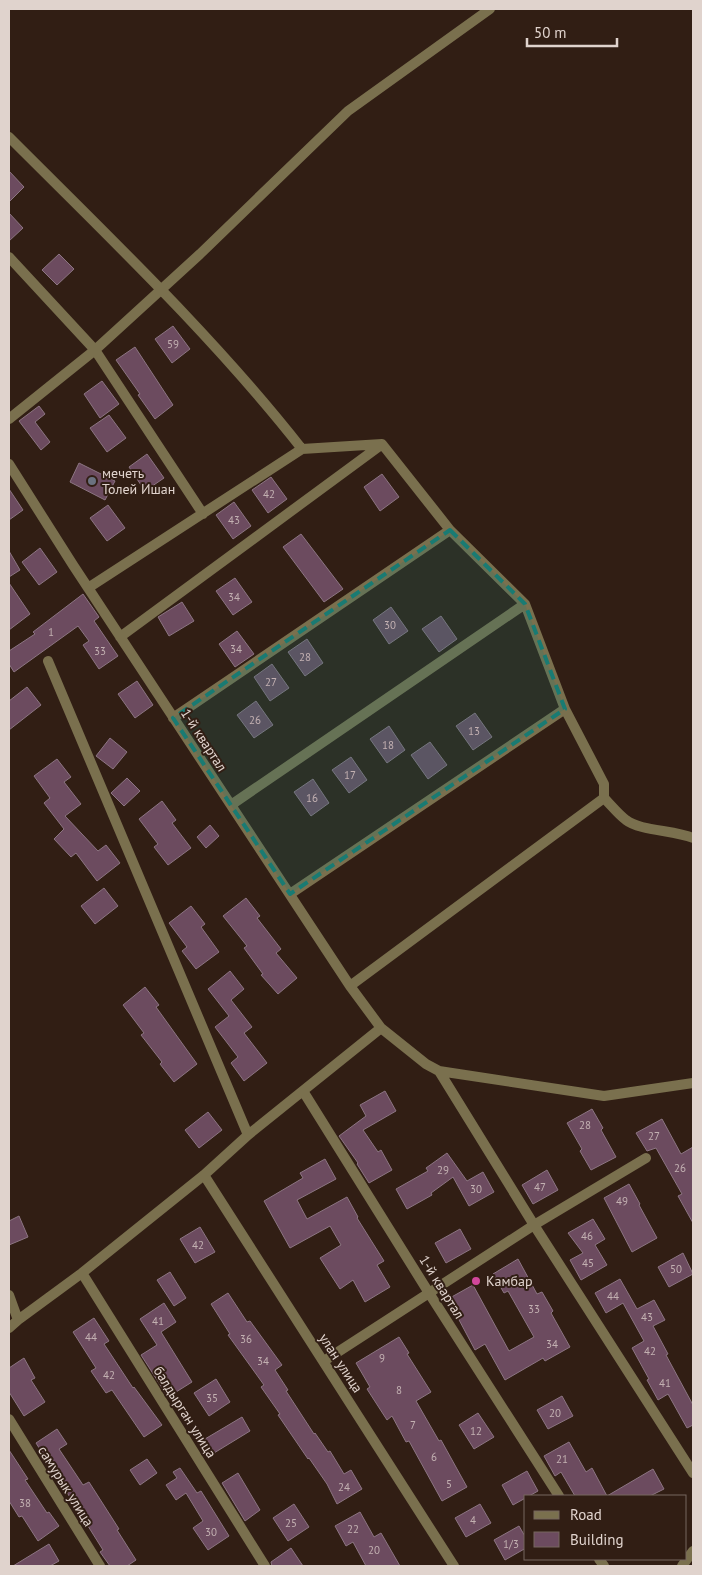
<svg xmlns="http://www.w3.org/2000/svg" width="702" height="1575" font-family="'PT Sans',sans-serif">
<rect width="100%" height="100%" fill="#311e14"/>
<!-- building -->
<path fill="#6c4b5f" stroke="#8c7582" d="M9,171L24,187L9,202Z
M9,213L23,228L9,241Z
M59,254L74,269L57,285L42,270Z
M173,326L190,349L172,363L155,339Z
M135,347L173,405L155,419L138,395L140,394L116,360Z
M102,381L119,404L100,418L84,394Z
M39,406L45,414L35,422L50,442L41,450L19,421Z
M109,415L126,438L107,452L90,428Z
M147,454L164,478L145,491L129,467Z
M79,463L115,481L105,500L70,482Z
M382,474L399,497L380,511L364,487Z
M271,477L287,499L268,513L252,490Z
M9,489L23,510L9,520Z
M234,502L251,526L233,539L216,515Z
M108,505L125,528L107,541L90,518Z
M301,534L343,589L324,602L283,547Z
M40,548L57,572L39,585L22,562Z
M9,551L20,570L9,577Z
M235,578L252,602L233,615L216,591Z
M9,583L30,614L9,630Z
M83,594L99,617L94,621L118,656L99,669L83,645L89,641L78,626L14,672L9,664V651L35,634L33,632Z
M182,602L194,621L169,636L158,617Z
M391,607L408,631L389,644L373,620Z
M441,616L457,639L439,652L422,629Z
M237,631L254,654L235,667L219,644Z
M307,639L323,663L305,676L288,652Z
M272,664L289,688L270,701L254,677Z
M137,681L153,705L135,718L118,694Z
M27,687L41,705L9,730V701Z
M256,701L273,725L254,738L237,715Z
M475,713L492,737L473,750L456,726Z
M389,726L405,750L387,763L370,739Z
M110,738L127,752L113,769L96,756Z
M430,742L447,765L428,779L411,755Z
M351,757L367,780L349,793L332,770Z
M57,759L71,777L64,782L81,804L65,816L98,851L106,845L120,863L97,881L76,853L71,857L54,839L64,829L44,803L50,798L34,776Z
M127,778L140,791L124,806L111,793Z
M313,779L329,803L311,816L294,792Z
M162,801L176,820L172,823L191,848L168,865L154,847L158,844L139,819Z
M210,825L219,836L206,848L197,837Z
M104,888L118,906L95,924L81,906Z
M246,898L260,916L257,918L281,949L276,953L297,978L278,994L261,975L263,974L244,948L247,946L223,916Z
M191,906L205,924L201,927L219,952L196,969L182,951L187,947L169,923Z
M230,971L244,989L231,1000L252,1027L244,1033L267,1063L244,1081L231,1063L238,1057L215,1027L229,1016L208,989Z
M145,987L159,1005L156,1007L197,1064L174,1082L160,1064L162,1062L141,1035L144,1033L123,1005Z
M385,1091L396,1111L363,1130L378,1152L381,1150L392,1170L369,1183L357,1164L358,1163L339,1136L366,1116L360,1105Z
M592,1109L603,1128L601,1130L616,1157L591,1170L580,1151L582,1149L567,1123Z
M208,1112L222,1130L199,1148L185,1130Z
M662,1119L681,1154L693,1147V1223L678,1196L682,1194L656,1148L647,1151L636,1133Z
M447,1153L467,1181L483,1172L494,1192L469,1206L453,1177L431,1193L432,1195L407,1209L396,1189L428,1171L426,1168Z
M325,1159L336,1179L297,1200L307,1219L347,1197L358,1217L357,1218L384,1261L377,1265L390,1287L365,1302L353,1280L340,1289L320,1258L341,1245L330,1226L290,1248L264,1201L303,1178L300,1173Z
M547,1170L558,1190L533,1204L522,1185Z
M629,1184L640,1204L639,1205L657,1238L632,1252L604,1198Z
M19,1216L28,1237L9,1245V1221Z
M593,1219L605,1239L595,1245L607,1265L581,1280L570,1260L583,1253L568,1233Z
M200,1227L215,1252L195,1263L180,1239Z
M460,1229L471,1249L446,1263L435,1243Z
M683,1253L693,1274L669,1287L658,1267Z
M518,1259L537,1294L542,1292L553,1311L551,1313L570,1347L545,1361L543,1358L505,1380L485,1344L475,1350L448,1299L473,1285L509,1351L534,1337L508,1291L504,1293L493,1274Z
M170,1272L186,1298L174,1306L157,1280Z
M620,1279L637,1309L654,1300L665,1320L653,1326L668,1354L666,1355L693,1405V1425L687,1428L668,1394L658,1400L647,1380L649,1379L632,1348L644,1341L623,1303L606,1313L595,1293Z
M228,1293L247,1322L250,1321L282,1365L275,1370L288,1390L286,1391L314,1434L315,1433L328,1452L330,1451L344,1474L351,1470L362,1489L337,1504L327,1484L309,1458L308,1459L278,1415L280,1414L261,1387L264,1385L228,1335L230,1334L211,1304Z
M164,1303L176,1322L161,1332L192,1382L168,1397L141,1355L157,1345L140,1319Z
M94,1318L109,1341L104,1344L133,1388L134,1387L162,1425L144,1437L112,1390L106,1393L91,1371L96,1368L73,1332Z
M399,1337L409,1353L407,1354L431,1392L416,1401L439,1441L441,1440L467,1487L442,1501L409,1441L406,1442L392,1416L387,1420L367,1389L370,1387L356,1363Z
M24,1358L35,1378L31,1380L45,1402L24,1416L9,1392V1368Z
M216,1379L230,1402L209,1416L194,1393Z
M562,1396L573,1416L548,1429L537,1410Z
M478,1413L494,1437L474,1449L459,1425Z
M242,1417L250,1431L214,1453L205,1439Z
M57,1429L67,1444L59,1449L83,1485L89,1482L119,1529L117,1530L136,1560L127,1566H110L100,1552L103,1550L36,1443Z
M569,1442L586,1472L592,1468L607,1496L653,1469L664,1489L650,1496H575L561,1472L555,1476L544,1456Z
M9,1450L28,1479L25,1480L47,1513L49,1512L59,1526L38,1541L22,1516L19,1517L9,1501Z
M147,1459L157,1473L140,1485L130,1470Z
M180,1468L197,1493L201,1491L229,1536L208,1550L193,1528L203,1521L186,1493L176,1500L166,1485L177,1478L173,1472Z
M527,1471L538,1491L513,1505L502,1485Z
M238,1473L260,1510L245,1521L222,1483Z
M294,1504L309,1527L288,1541L273,1518Z
M480,1504L491,1523L466,1537L455,1518Z
M360,1512L374,1537L381,1533L400,1566H366L353,1542L346,1546L335,1526Z
M519,1526L526,1538V1548L505,1560L494,1540Z
M49,1544L59,1561L50,1566H13Z
M291,1548L303,1566H272L271,1562Z"/>
<g fill="none" stroke-linecap="round" stroke-linejoin="round">
<!-- street -->
<path stroke="#7a704e" stroke-width="10" d="M9,137C110,238 214,337 302,449L382,444L450,530L525,604L565,709L604,784V798L350,986
M9,257L95,350L203,514
M9,419L95,350L200,254L348,111L490,9
M9,464L73,565L350,986L381,1028L426,1064L439,1071L604,1096L693,1083
M88,588L302,449
M120,637L381,445
M48,661L248,1135
M173,718L450,530
M604,798C611,805 618,814 626,820C640,831 674,830 693,838
M231,805L525,604
M290,894L565,709
M439,1071L534,1225L693,1473
M303,1091L429,1293L559,1496
M204,1175L454,1566
M82,1273L265,1566
M9,1295L18,1320
M9,1328L18,1320L82,1273L204,1175L248,1135L381,1028
M324,1361L534,1225L646,1158
M9,1419L100,1566
M599,1559L604,1566
M682,1566L693,1551"/>
</g>
<!-- marked area -->
<path fill="#197b73" fill-opacity="0.2" stroke="#197b73" stroke-width="4" stroke-dasharray="10 6" stroke-linejoin="round" d="M450,530L525,604L565,709L290,894L173,718Z"/>
<!-- markers -->
<circle fill="#6b7280" stroke="#311e14" stroke-width="2" cx="92" cy="481" r="5"/>
<circle fill="#d1479c" stroke="#311e14" stroke-width="2" cx="476" cy="1281" r="5"/>
<g text-anchor="middle" stroke-width="4" stroke-linejoin="round" paint-order="stroke">
<!-- number labels -->
<g font-size="11" fill="#c3b1b2">
<text x="173" y="348">59</text>
<text x="269" y="498">42</text>
<text x="234" y="524">43</text>
<text x="234" y="601">34</text>
<text x="390" y="629">30</text>
<text x="51" y="636">1</text>
<text x="236" y="653">34</text>
<text x="100" y="655">33</text>
<text x="305" y="661">28</text>
<text x="271" y="686">27</text>
<text x="255" y="724">26</text>
<text x="474" y="735">13</text>
<text x="388" y="749">18</text>
<text x="350" y="779">17</text>
<text x="312" y="802">16</text>
<text x="585" y="1129">28</text>
<text x="654" y="1140">27</text>
<text x="680" y="1172">26</text>
<text x="443" y="1174">29</text>
<text x="540" y="1191">47</text>
<text x="476" y="1193">30</text>
<text x="622" y="1205">49</text>
<text x="587" y="1240">46</text>
<text x="198" y="1249">42</text>
<text x="588" y="1267">45</text>
<text x="676" y="1273">50</text>
<text x="613" y="1300">44</text>
<text x="534" y="1313">33</text>
<text x="647" y="1321">43</text>
<text x="158" y="1325">41</text>
<text x="91" y="1341">44</text>
<text x="246" y="1343">36</text>
<text x="552" y="1348">34</text>
<text x="650" y="1355">42</text>
<text x="382" y="1362">9</text>
<text x="263" y="1365">34</text>
<text x="109" y="1379">42</text>
<text x="665" y="1387">41</text>
<text x="399" y="1394">8</text>
<text x="212" y="1402">35</text>
<text x="555" y="1417">20</text>
<text x="413" y="1429">7</text>
<text x="476" y="1435">12</text>
<text x="434" y="1461">6</text>
<text x="562" y="1463">21</text>
<text x="449" y="1488">5</text>
<text x="344" y="1491">24</text>
<text x="25" y="1507">38</text>
<text x="473" y="1524">4</text>
<text x="291" y="1527">25</text>
<text x="353" y="1533">22</text>
<text x="211" y="1536">30</text>
<text x="511" y="1548">1/3</text>
<text x="374" y="1554">20</text>
</g>
<!-- poi labels -->
<g font-size="14" fill="#e0d3cd" stroke="#311e14" text-anchor="start">
<text x="102" y="478">мечеть<tspan x="102" dy="16">Толей Ишан</tspan></text>
<text x="486" y="1286">Камбар</text>
</g>
<!-- street labels -->
<g font-size="14" fill="#e0d3cd" stroke="#311e14">
<text transform="translate(204 740) rotate(57)" y="5">1-й квартал</text>
<text transform="translate(442 1287) rotate(58)" y="5">1-й квартал</text>
<text transform="translate(341 1363) rotate(57)" y="5">улан улица</text>
<text transform="translate(185 1412) rotate(58)" y="5">балдырган улица</text>
<text transform="translate(66 1486) rotate(58)" y="5">самурык улица</text>
</g>
</g>
<!-- border -->
<rect width="702" height="1575" fill="none" stroke="#e0d3cd" stroke-width="20"/>
<!-- legend -->
<rect x="524" y="1495" width="162" height="65" fill="#311e14" stroke="#77665e"/>
<rect x="534" y="1511" width="25" height="8" fill="#7a704e" stroke="#77665e"/>
<text x="570" y="1520" font-size="15" fill="#e0d3cd">Road</text>
<rect x="534" y="1532" width="25" height="15" fill="#6c4b5f" stroke="#77665e"/>
<text x="570" y="1545" font-size="15" fill="#e0d3cd">Building</text>
<!-- scale -->
<path d="M527 38v8h90v-8" fill="none" stroke="#e0d3cd" stroke-width="2.5"/>
<text x="534" y="38" font-size="15" fill="#e0d3cd" stroke="#311e14" stroke-width="4" paint-order="stroke">50 m</text>
</svg>
